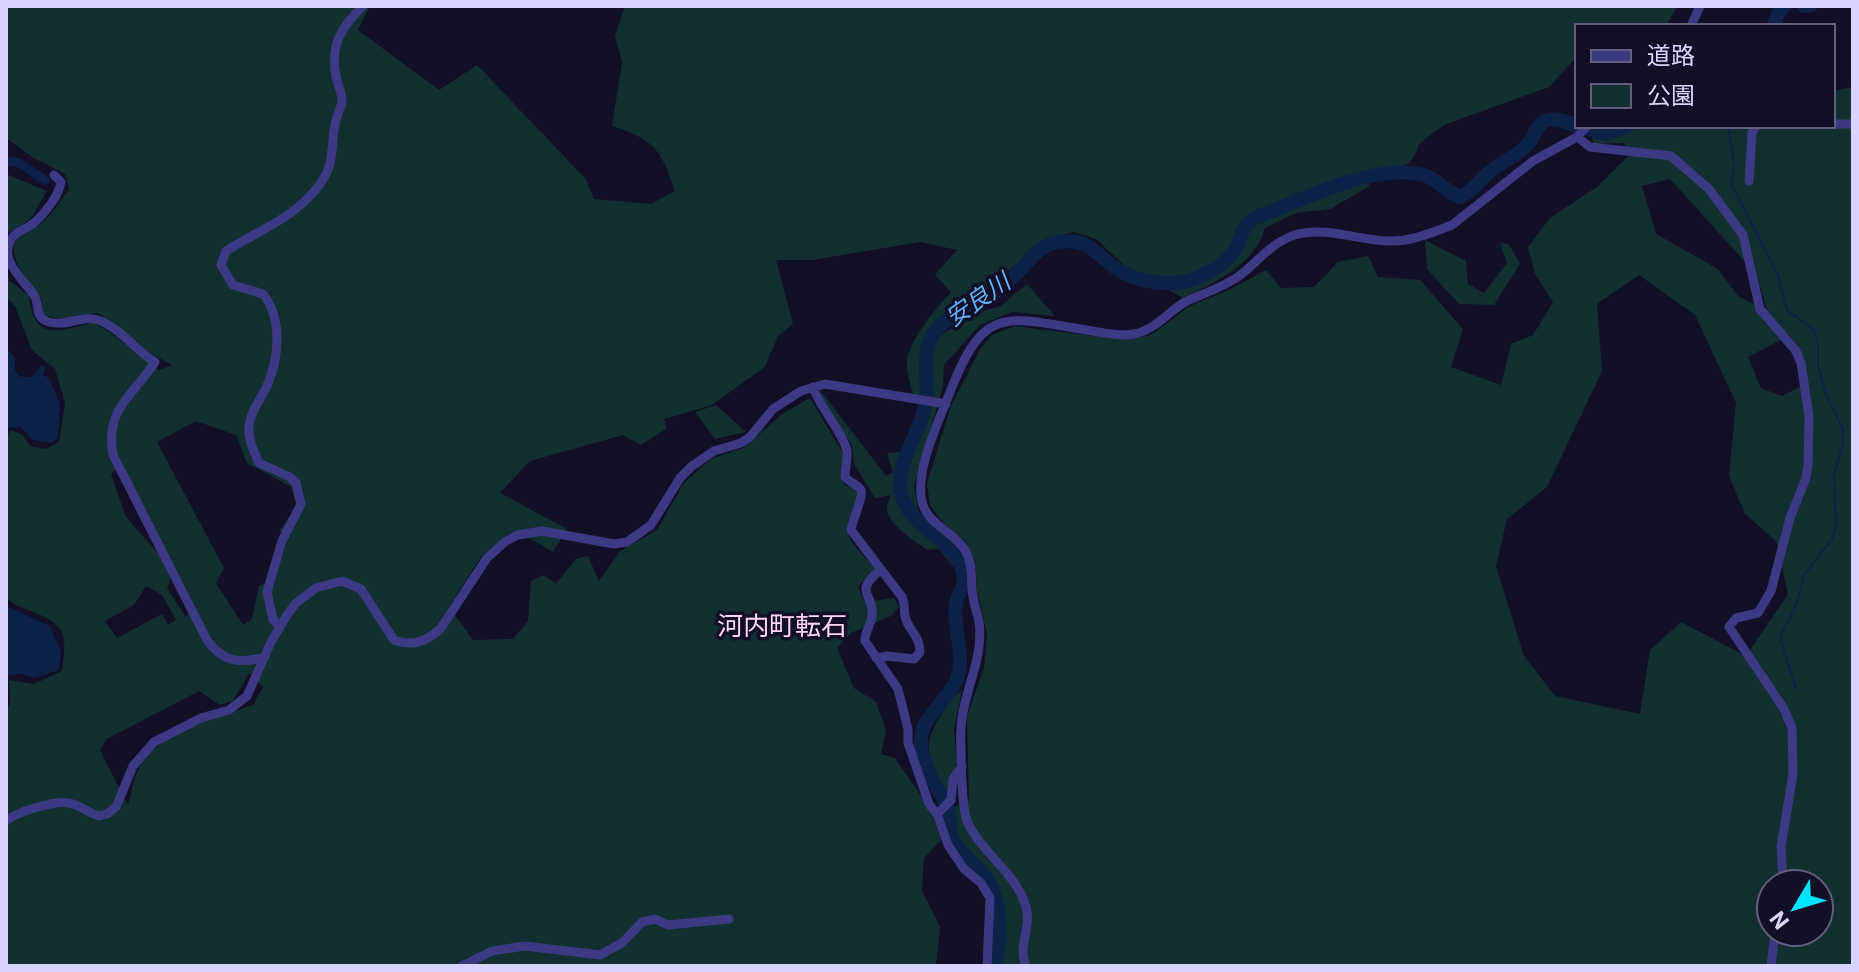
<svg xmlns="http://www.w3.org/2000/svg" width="1859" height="972" font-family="Roboto,'Noto Sans JP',sans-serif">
<rect width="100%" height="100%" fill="#130f26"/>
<!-- green -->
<path fill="#12302f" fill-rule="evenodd" d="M6,6H370L358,30L439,90L477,65L585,178L594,199L651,204L675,191C661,149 655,140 612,126L622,62L615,36L625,6H1677L1666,26H1577V60L1573,61L1549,87L1444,125L1420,143L1414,157L1408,164L1374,175L1368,187L1330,209L1296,213L1265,228C1255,265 1215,282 1183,298L1125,266L1096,239L1073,232L1042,242L979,296L947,309L933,328L942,334L983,311L1001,306L1027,284L1055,316L1012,312L980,325L944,365L943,386L914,486L918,510L926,521L952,544L956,570L939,549L928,550C916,542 886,524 887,507C887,503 890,499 891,495L875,498L854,464L852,445L823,403L821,391L886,476L893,472L887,453L900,452L919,409C913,394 906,376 907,360C908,342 938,305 951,293L935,274L957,250L920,242L812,260H776L793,324L778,336L765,367L712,405L664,419L666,429L641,445L623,435L530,461L500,493L567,529L553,552L531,539L508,534L481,557L447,610L455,615L473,640L513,639L528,621L531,581L544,575L556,584L576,559L588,556L599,581L620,551L657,530L684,483L711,459L745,447L782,414L810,398L844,455L840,474L844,485L853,488L859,495C839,536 846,536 875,568L858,587L863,599L873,601L894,598L899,607L891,616L851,633L837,648L854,688L876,702L886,730L881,754L895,758L930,809L941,840L924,858L922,891L940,927L936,966H6V712L10,704L9,680L34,684L62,671C67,631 67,626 29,610C20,607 12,604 6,597V437L11,430L23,435L30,446L46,449L59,442L65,403L55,369L32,350L15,306L6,297V268L9,280L29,296C34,343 59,330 93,323L111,333L159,370L172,365L150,353L98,313C80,315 54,325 41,311L42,299C28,279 14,269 13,244C21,235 31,231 40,224C50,217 63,199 69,188L65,174L34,158L6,138ZM196,421L236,435L247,463L291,487L297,506L280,530L286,544L275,578L259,586L252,619L243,625L216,583L224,568L157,442ZM121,463L192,606L186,617L167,588L171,578L158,553L126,517L111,475ZM146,586L162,595L176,620L168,625L162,614L117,638L105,621L134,605ZM249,673L263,687L253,705C218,717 163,731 142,763C134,774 132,792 128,805L100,750L107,739L199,691L220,705L233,701Z
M1853,87V966H1001L1003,944L1000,890L955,833L953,808L969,800L967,716L984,668L987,634L977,590L975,560L965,541L943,523L930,505L927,484L950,408L979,351L992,335L1015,326L1125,340L1151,335L1190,306L1231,289L1266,270L1281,288L1314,287L1338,262L1368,256L1378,277L1420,280L1463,329L1451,367L1501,385L1511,344L1533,335L1553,302L1535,274L1528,247L1550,218L1597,187L1630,154L1624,143L1594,144L1591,135L1608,126H1833V91ZM1670,179L1757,275L1767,311L1738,296L1718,269L1656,234L1642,186ZM1639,275L1695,315L1736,403L1729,476L1745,514L1776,541L1788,594L1746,656L1681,622L1650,650L1640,714L1555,696L1524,656L1496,566L1507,519L1547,487L1602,371L1597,304ZM1788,336L1803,385L1782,396L1761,388L1748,357ZM1771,884H1819V932H1771Z
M6,174L47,191L31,218L6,235Z
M1425,240L1466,261L1468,284L1484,293L1507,263L1500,243L1509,244L1520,264L1494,305L1459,304L1427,269Z
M716,405L746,432L715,439L695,412Z
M962,690L954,729L957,762L946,794C930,760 919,750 941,715C948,705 952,696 962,690Z"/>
<!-- water -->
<path fill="#0c2248" d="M6,348L15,357V371L19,376C33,379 34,376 41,366L46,367L43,375L49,378L60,404L58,438L52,443L32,440L21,427L6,428Z
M6,606L50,626L61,652L59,670L34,678L22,674L6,675Z"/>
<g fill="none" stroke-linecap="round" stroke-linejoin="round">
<!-- stream -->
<path stroke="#0c2248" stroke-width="2" d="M1728,126L1734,163L1732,185L1778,275L1787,310L1814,330L1818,342V366L1826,394L1843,429V444L1834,475L1836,525L1832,539L1805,574L1795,608L1780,637L1796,689
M996,961L1001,966"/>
<!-- canal -->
<path stroke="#0c2248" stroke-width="9" d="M6,161L19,163L45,180"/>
<!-- river -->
<path stroke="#0c2248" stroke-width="14" d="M1804,6H1810
M1774,26L1777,15L1785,6
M1578,126L1605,134L1628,126
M995,966C1002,940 1002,894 983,874C973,862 958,852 952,837C948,828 952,816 948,808C939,789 927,775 922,753C914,720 943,708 956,681C967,657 952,629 956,603C957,596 964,588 964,581C964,537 902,532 900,484C899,456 923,429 926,399C929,374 919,352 937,329C948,316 961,317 974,309C990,298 1006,284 1020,270C1027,264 1033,254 1041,249C1050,242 1065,240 1076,242C1094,245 1105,263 1120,271C1139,282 1170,287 1191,280C1205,275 1227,264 1235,250C1244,234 1238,228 1257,217C1303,200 1375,162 1424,175C1436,178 1445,192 1460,197C1472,192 1478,182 1488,173C1501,162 1517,157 1528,144C1535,136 1536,124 1547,120C1557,117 1568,123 1577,126"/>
<!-- minor -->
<path stroke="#3d3a85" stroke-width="9" d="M1691,26L1700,6
M1833,124H1853
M1577,137L1590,147L1671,156L1709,189L1743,235L1760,309L1796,351L1801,363L1809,417L1808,465L1806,478L1790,518L1771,591L1758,613L1736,618L1729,627L1784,709L1792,728L1793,774L1781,847L1783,884
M54,175L61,182C59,196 45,213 34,223C27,229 14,232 10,241C0,262 24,280 34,295C40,304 34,315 46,321C64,329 83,313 101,321C122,330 136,351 155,362C132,397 105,408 113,455L207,640C223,662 239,664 265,657
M1749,181L1752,133L1756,126
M813,387C820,409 843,432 847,451C848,459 845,468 845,477C849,482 858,485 861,490C864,496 852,521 851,530L902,597C905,604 904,609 905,616C907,629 920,635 920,652L914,659L887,656L876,658
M880,570C852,594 875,593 872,616C871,625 865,631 865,641L898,689L908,729V743L929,804L937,814L948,845L964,869L981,883L990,898L987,966
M279,627L273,619L267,592L282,541L301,504L296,483L290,477L259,463C254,452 248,439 249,427C250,412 261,399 267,386C279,358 283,319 263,294L233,285L221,265L226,251C259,230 291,220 317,188C336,165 330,150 335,124C336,116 342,108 342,100C342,93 337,83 336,76C330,45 341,27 363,6
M937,814L951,800L953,779L962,766
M6,821C16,812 56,800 69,803C80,805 88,813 99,816L107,814L116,807L133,766L154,742L201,718L229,710L247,696L271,642L287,615L296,603L316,588L342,581L361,589L394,640C412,647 428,641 441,628L487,558L506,541L518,535L542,531L614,544L627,542L651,525L680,478L692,466L714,451L741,443L750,437L773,409L801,391L825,384L946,404
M462,966L492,951L525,946L600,955L622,943L642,922L655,919L668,925L729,919
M1026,966C1017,946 1032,927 1026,907C1017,874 982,853 968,823C962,811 961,766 961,751C960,735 961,718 965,703C972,674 983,651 979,621C977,613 974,605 973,597C970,581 974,565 965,550C952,529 924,525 921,496C918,464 937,426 948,397C983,307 999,315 1086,330C1101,332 1119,337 1134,334C1155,330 1168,312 1185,302C1203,293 1223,288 1239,276C1259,261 1272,241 1298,234C1326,227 1359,240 1388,241C1409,242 1432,233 1452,225L1533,161L1577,137L1587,126
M1771,966L1775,932"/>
</g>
<g text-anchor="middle" stroke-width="7" stroke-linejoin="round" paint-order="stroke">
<!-- water labels -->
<g font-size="24" font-style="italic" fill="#62b6ff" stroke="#130f26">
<text transform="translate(978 300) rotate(-35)" y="8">安良川</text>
</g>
<!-- quarter labels -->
<g font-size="26" fill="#ffd6f0" stroke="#130f26">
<text x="782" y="635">河内町転石</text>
</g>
</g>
<!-- border -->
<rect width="1859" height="972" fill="none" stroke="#d9d4ff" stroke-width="16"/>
<!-- legend -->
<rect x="1575" y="24" width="260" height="104" fill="#130f26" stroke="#625e7d" stroke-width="2"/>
<rect x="1591" y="50" width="40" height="12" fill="#3d3a85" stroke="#625e7d" stroke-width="2"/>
<text x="1647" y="64" font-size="24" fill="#d9d4ff">道路</text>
<rect x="1591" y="84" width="40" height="24" fill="#12302f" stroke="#625e7d" stroke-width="2"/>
<text x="1647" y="104" font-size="24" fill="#d9d4ff">公園</text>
<!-- north arrow -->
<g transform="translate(1795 908) rotate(232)"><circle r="38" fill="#130f26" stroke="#625e7d" stroke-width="2"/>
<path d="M0-6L14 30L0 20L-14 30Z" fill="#00e5ff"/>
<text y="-12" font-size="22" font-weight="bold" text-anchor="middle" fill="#d9d4ff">N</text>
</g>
</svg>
